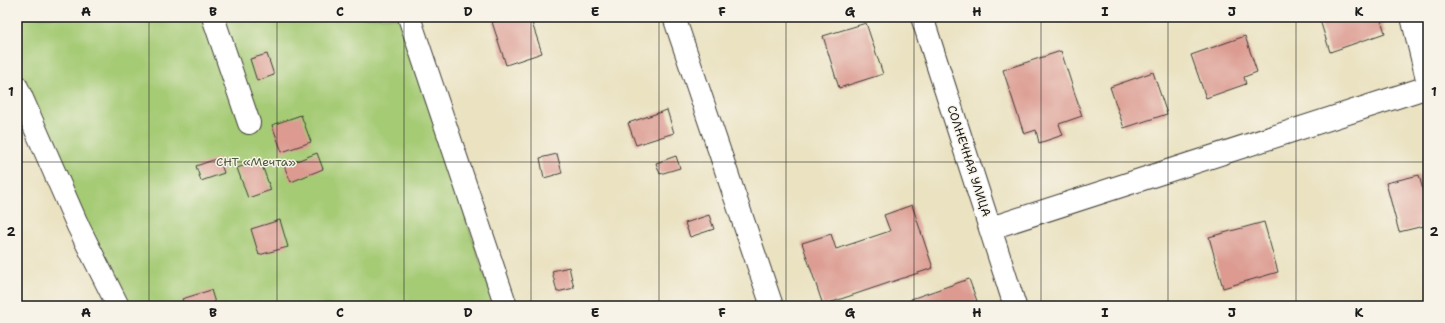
<svg xmlns="http://www.w3.org/2000/svg" width="1445" height="323" font-family="'Shantell Sans',sans-serif">
<rect width="100%" height="100%" fill="#f7f3e8"/>
<filter id="ink" filterUnits="userSpaceOnUse"><feTurbulence type="fractalNoise" baseFrequency=".025" numOctaves="2"/><feDisplacementMap in="SourceGraphic" scale="8" xChannelSelector="R" yChannelSelector="G"/><feConvolveMatrix kernelMatrix="1 2 1 2 8 2 1 2 1" color-interpolation-filters="sRGB"/></filter>
<filter id="wash" filterUnits="userSpaceOnUse"><feTurbulence type="fractalNoise" baseFrequency=".012" numOctaves="4" result="noise"/><feDisplacementMap in="SourceGraphic" scale="16" xChannelSelector="R" yChannelSelector="G"/><feGaussianBlur stdDeviation="0.9" result="paint"/><feColorMatrix in="noise" values="0 0 0 0 0 0 0 0 0 0 0 0 0 0 0 0 0 1.4 0 .05"/><feComposite in="paint" operator="in"/></filter>
<g filter="url(#wash)">
<rect width="100%" height="100%" fill="#eae2c1"/>
<!-- green -->
<path fill="#a5cb75" stroke="#607448" d="M17,17H399L495,306H126L17,77Z"/>
<g id="blocks">
<!-- building -->
<path fill="#dc9a90" d="M508,17H530L542,53L506,65L492,22Z
M1319,17H1380L1385,33L1330,52Z
M866,23L883,74L839,88L823,36Z
M1245,36L1257,72L1244,77L1246,84L1206,98L1191,55Z
M1061,51L1082,116L1059,124L1063,135L1039,143L1036,130L1024,134L1003,70Z
M267,54L274,75L257,81L250,59Z
M1153,72L1167,114L1124,128L1110,87Z
M667,110L674,133L636,145L628,123Z
M301,115L311,142L282,152L272,125Z
M317,153L323,169L291,182L284,166Z
M557,154L562,173L544,178L540,158Z
M676,156L680,168L660,174L656,163Z
M219,158L224,173L201,181L196,166Z
M260,160L271,190L248,198L237,168Z
M1419,175L1428,209V225L1399,232L1386,183Z
M912,205L933,268L823,305L802,243L831,234L836,249L890,231L884,215Z
M709,215L714,229L690,237L685,223Z
M280,220L288,247L259,255L251,229Z
M1264,222L1278,272L1223,288L1209,237Z
M569,267L574,288L557,292L552,271Z
M969,279L977,301L964,306H914L911,299Z
M211,290L216,306H184L182,299Z"/>
</g>
</g>
<g filter="url(#ink)">
<use href="#blocks" fill-opacity="0" stroke="#3b3a35" stroke-width="1"/>
<g fill="none" stroke-linecap="round" stroke-linejoin="round">
<!-- minor casing -->
<g stroke="#3b3a35" stroke-width="24">
<path id="minor" d="M213,17L249,123
M409,17L506,306
M674,17L772,306
M922,17L1015,306
M1412,17L1428,83
M17,87L78,226L118,306
M991,228L1428,87"/>
</g>
<!-- minor -->
<use href="#minor" stroke="#fff" stroke-width="22"/>
</g>
</g>
<!-- grid -->
<path fill="none" stroke="#1c1c1c" stroke-width="1" stroke-opacity="0.55" d="M149,17V306M277,17V306M404,17V306M531,17V306M659,17V306M786,17V306M914,17V306M1041,17V306M1168,17V306M1296,17V306M17,162H1428"/>
<g text-anchor="middle" stroke-width="3" stroke-linejoin="round" paint-order="stroke">
<!-- street labels -->
<g font-size="12" fill="#1c1c1c" stroke="#f7f3e8">
<text transform="translate(969 161) rotate(72)" y="4">СОЛНЕЧНАЯ УЛИЦА</text>
</g>
<!-- park labels -->
<g font-size="12" fill="#4c593b" stroke="#f7f3e8">
<text x="256" y="166">СНТ «Мечта»</text>
</g>
</g>
<!-- margin -->
<rect width="1445" height="323" fill="none" stroke="#f7f3e8" stroke-width="44"/>
<rect x="22" y="22" width="1401" height="279" fill="none" stroke="#1c1c1c" stroke-width="1.5"/>
<g font-size="13" text-anchor="middle" font-weight="bold" fill="#1c1c1c">
<text x="86" y="16">A</text>
<text x="213" y="16">B</text>
<text x="340" y="16">C</text>
<text x="468" y="16">D</text>
<text x="595" y="16">E</text>
<text x="722" y="16">F</text>
<text x="850" y="16">G</text>
<text x="977" y="16">H</text>
<text x="1105" y="16">I</text>
<text x="1232" y="16">J</text>
<text x="1359" y="16">K</text>
<text x="11" y="96">1</text>
<text x="1434" y="96">1</text>
<text x="11" y="236">2</text>
<text x="1434" y="236">2</text>
<text x="86" y="317">A</text>
<text x="213" y="317">B</text>
<text x="340" y="317">C</text>
<text x="468" y="317">D</text>
<text x="595" y="317">E</text>
<text x="722" y="317">F</text>
<text x="850" y="317">G</text>
<text x="977" y="317">H</text>
<text x="1105" y="317">I</text>
<text x="1232" y="317">J</text>
<text x="1359" y="317">K</text>
</g>
</svg>
